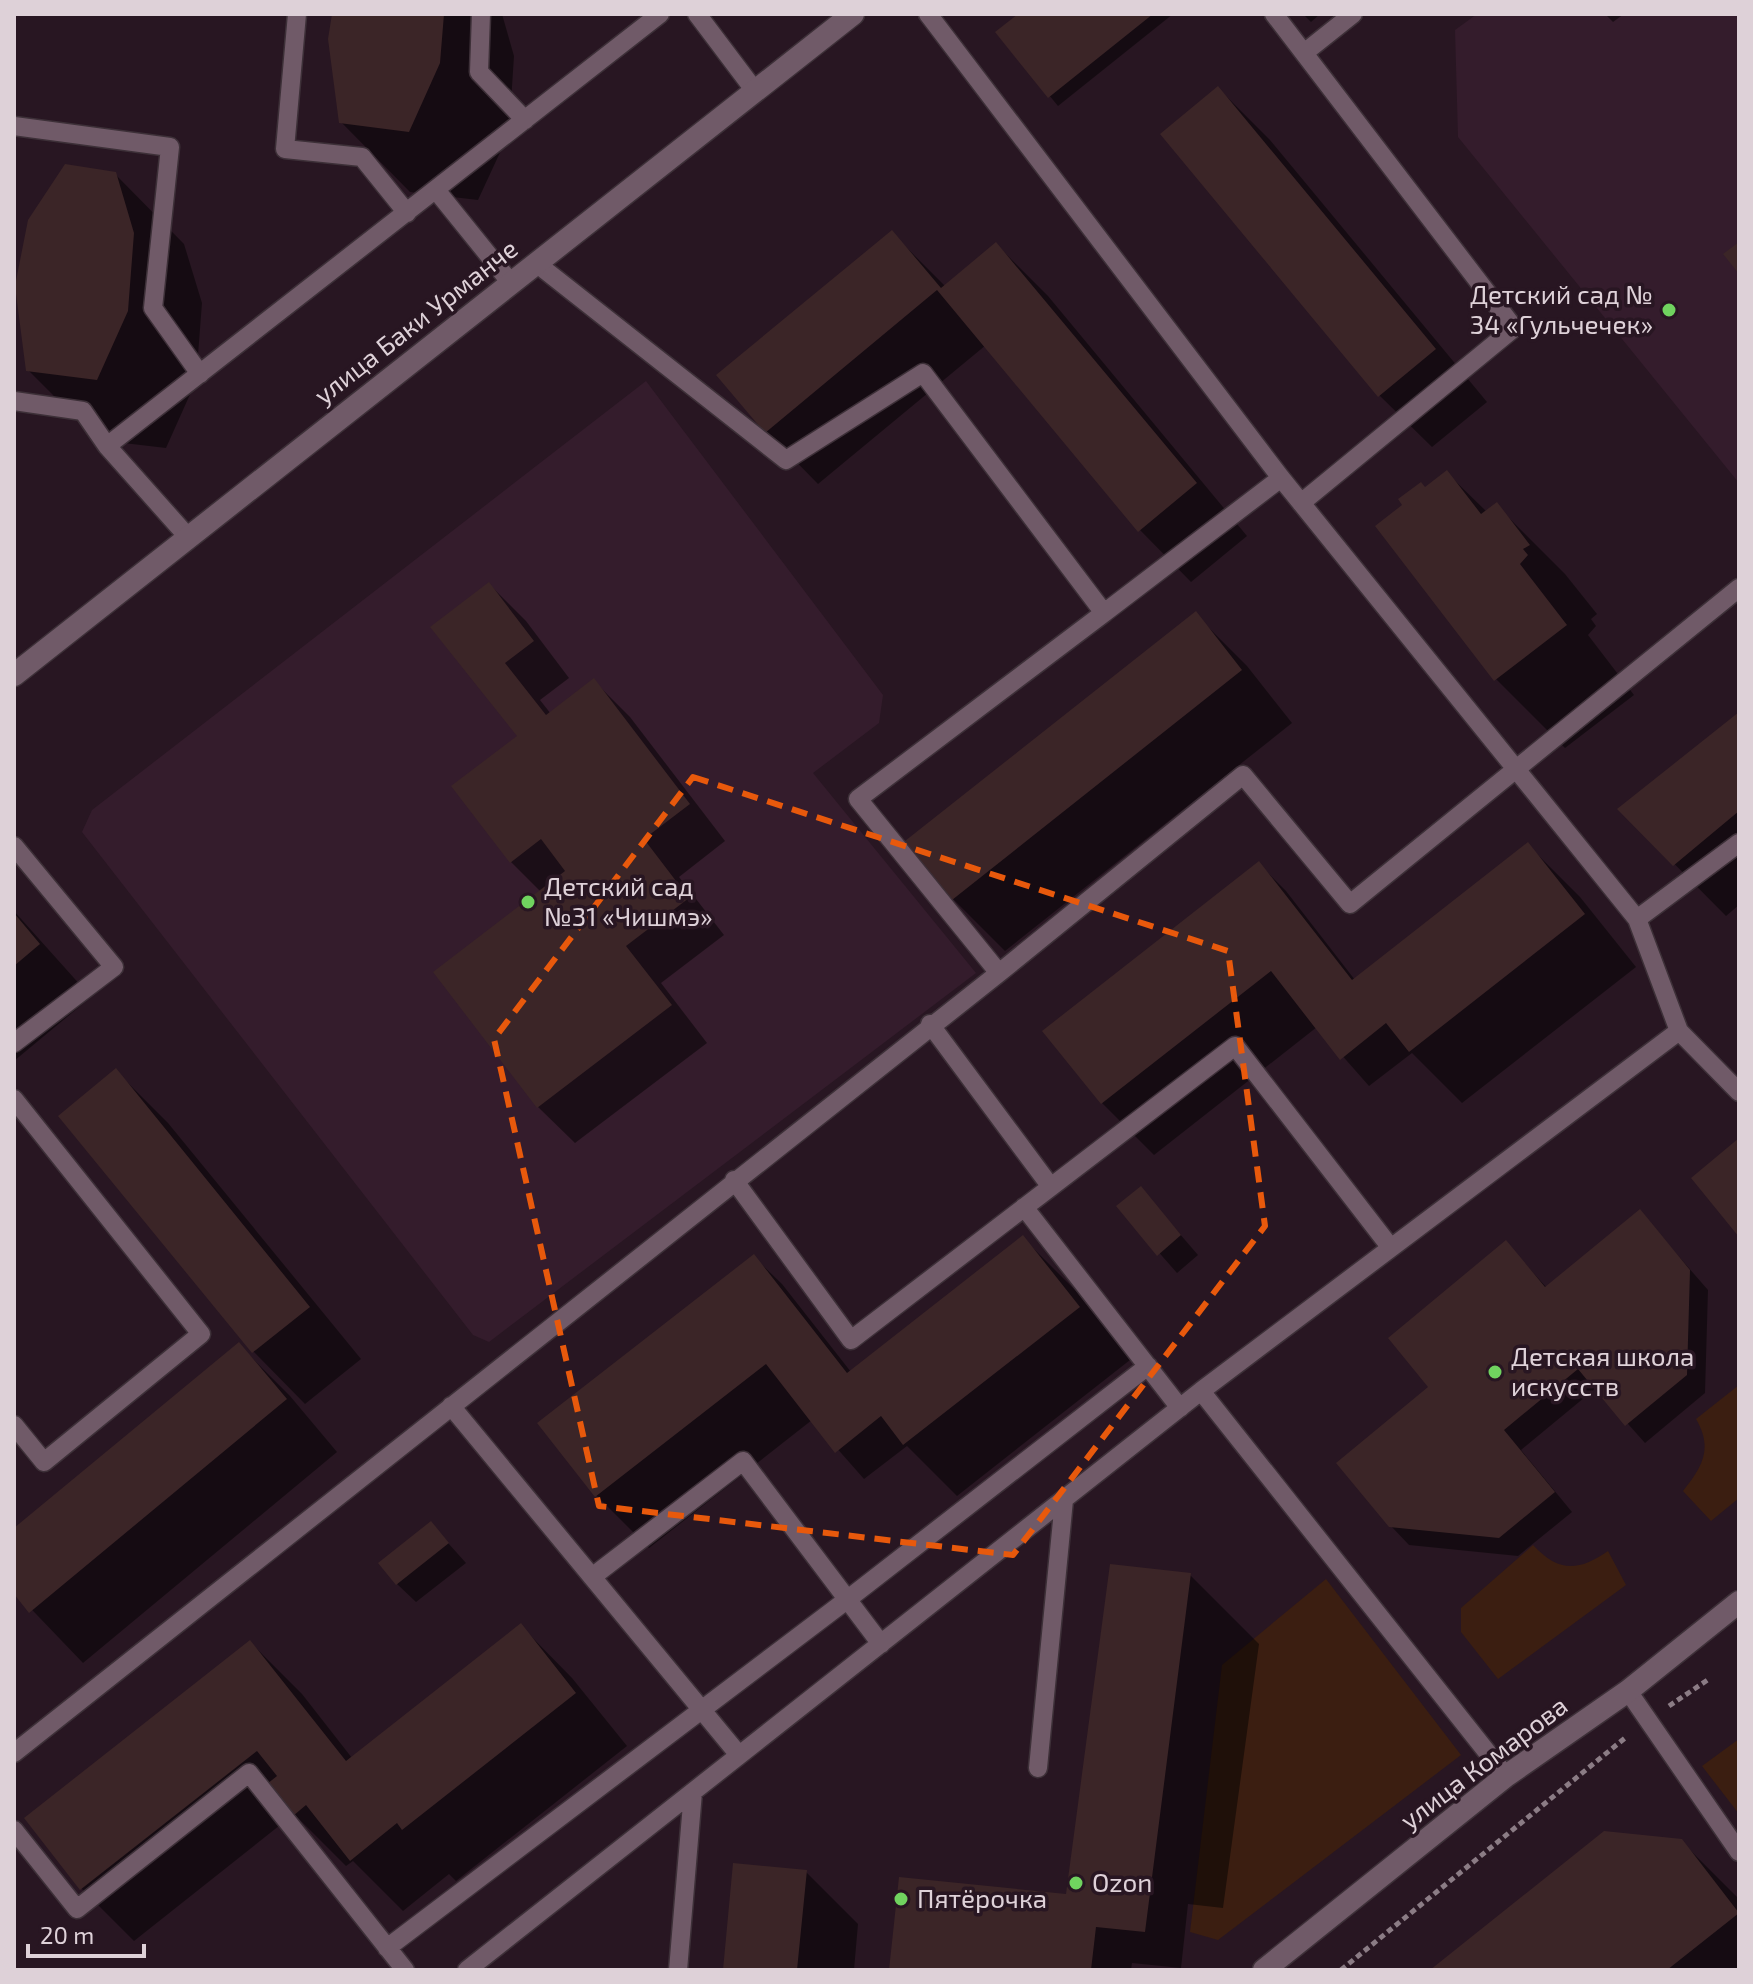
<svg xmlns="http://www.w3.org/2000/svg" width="1753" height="1984" font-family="'Exo 2',sans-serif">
<rect width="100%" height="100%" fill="#281622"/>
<!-- built -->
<path fill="#341c2c" d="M1477,14H1739V483L1458,137L1455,30Z
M646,381L883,695L879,723L813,773L976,973L489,1342L473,1335L82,832L92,810Z"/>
<!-- green -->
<path fill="#3b1e11" d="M1739,1385V1498L1711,1521L1683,1491C1703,1466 1713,1448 1696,1419Z
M1533,1545C1558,1572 1578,1572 1608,1551L1626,1585L1498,1679L1461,1632V1608Z
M1326,1579L1461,1755L1218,1940L1190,1932L1222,1665Z
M1739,1739V1814L1702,1766Z"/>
<!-- shadow -->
<path fill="#0007" d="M334,14H502L514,56L509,133L478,200L410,192L341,122Z
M1021,14H1173L1058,106L998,33Z
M1303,14H1320L1311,22Z
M1605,14H1624L1613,22Z
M1218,88L1270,140L1487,402L1432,447L1380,396Z
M115,174L184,244L202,303L196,381L166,448L98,440L28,370Z
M892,233L945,286L996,244L1048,296L1247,536L1191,582L1140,530L986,345L818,484L767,432L719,375Z
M1447,473L1487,512L1496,505L1565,574L1597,614L1591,619L1596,626L1588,635L1634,695L1565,748L1496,679L1425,489Z
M489,584L526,621L569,678L540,700L551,714L594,681L630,717L725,841L679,877L724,935L661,983L707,1043L575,1143L538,1107L541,892L511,862L520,736L433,628Z
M1195,614L1247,666L1292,723L1005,951L953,899Z
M1739,715V905L1726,916L1620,809Z
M1528,845L1580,897L1636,967L1462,1103L1412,1053L1369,1086L1317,1027L1154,1155L1102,1103L1259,864L1286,891L1355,980Z
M14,911L91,997L14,1061Z
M116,1071L168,1123L361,1359L305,1404L254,1352L61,1116Z
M1141,1189L1198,1255L1177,1273L1119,1207Z
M1640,1212L1708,1290L1705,1393L1645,1443L1596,1388L1521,1450L1572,1512L1518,1556L1409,1545L1390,1525L1431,1387L1506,1243L1547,1288Z
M1023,1238L1075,1290L1130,1360L957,1496L907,1446L864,1479L812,1420L649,1548L597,1496L540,1424L754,1257L782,1284L851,1372Z
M239,1345L290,1396L337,1452L83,1663L14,1591V1531Z
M431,1524L466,1563L416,1602L397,1584Z
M1190,1575L1259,1644L1223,1908L1188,1904L1181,1968L1132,1963L1131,1970H891L1068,1896Z
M521,1626L572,1678L627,1746L456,1881L449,1874L403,1911L353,1861L346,1866L294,1814L134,1941L82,1889L26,1819L250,1642L302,1694L352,1758Z
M1681,1841L1739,1899V1970H1433Z
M806,1872L858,1924L854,1970H725Z"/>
<!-- building -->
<path fill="#3b2527" d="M332,14H444L440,63L409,132L339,123L328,39Z
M1018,14H1153L1048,98L995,32Z
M1218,86L1436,349L1378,397L1160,134Z
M65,164L116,172L134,233L128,311L97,380L26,371L15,286L28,220Z
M892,230L941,288L996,242L1197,483L1138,532L937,290L765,433L716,375Z
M1739,242V274L1723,254Z
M1447,470L1481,514L1497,502L1530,545L1523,549L1528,555L1520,564L1567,625L1494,681L1375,526L1402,505L1398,499L1421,482L1425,487Z
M489,582L534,641L505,663L546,715L594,678L690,804L644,839L689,898L626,946L672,1005L537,1108L433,972L565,871L541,839L510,863L451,786L517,736L430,627Z
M1196,611L1242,670L952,900L905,841Z
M1739,712V811L1673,866L1617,809Z
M1528,842L1585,914L1409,1052L1386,1023L1340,1060L1271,971L1101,1104L1042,1031L1259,861L1352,980Z
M14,913L40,944L14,966Z
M116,1068L310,1307L252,1353L58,1116Z
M1739,1138V1237L1691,1178Z
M1141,1186L1181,1235L1157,1256L1116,1206Z
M1640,1209L1690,1270L1687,1375L1625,1426L1578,1369L1504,1430L1555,1492L1499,1538L1389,1527L1336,1463L1428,1387L1388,1338L1506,1240L1545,1287Z
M1023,1235L1080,1307L903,1445L881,1416L835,1453L766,1364L595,1497L537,1423L754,1254L847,1373Z
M239,1342L287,1399L29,1613L14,1594V1528Z
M431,1521L449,1543L396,1585L378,1563Z
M1110,1564L1191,1573L1145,1932L1096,1927L1091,1970H889L899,1877L1066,1894Z
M521,1623L576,1693L402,1830L397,1823L350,1861L306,1805L293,1816L267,1784L277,1776L257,1751L80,1890L24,1818L250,1640L346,1761Z
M1604,1831L1682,1839L1739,1913L1667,1970H1430Z
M733,1863L807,1870L797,1970H723Z"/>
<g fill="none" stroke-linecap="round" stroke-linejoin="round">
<!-- service casing -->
<g stroke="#3d3038" stroke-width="21">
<path id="service" d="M297,14L285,149L362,157L407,213
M481,14L479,72L525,120
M697,14L755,91
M1274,14L1514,328L1301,503
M1304,53L1353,14
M14,126L170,147L153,308L200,374
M436,190L511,283
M536,263L786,460L923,373L1104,613L1281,478
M14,401L83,411L107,446
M188,537L107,446L660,14
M14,846L114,967L14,1043
M1637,919L1739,843
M999,973L858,799L1104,613
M930,1024L1051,1187
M1679,1031L1739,1092
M14,1099L201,1334L44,1462L14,1425
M734,1180L851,1340L1235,1046L1391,1248
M1024,1207L1180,1408
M1201,1391L1506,1776
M451,1406L739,1755
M592,1577L743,1461L881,1644
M1628,1691L1739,1852
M14,1753L999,973L1243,775L1350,904L1739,588
M1038,1768L1064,1500
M14,1830L77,1909L249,1773L405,1970
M387,1948L848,1599L1148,1366
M467,1970L1201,1391L1679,1031L1637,919L1281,478L928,14
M678,1970L693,1792"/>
</g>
<!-- minor casing -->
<g stroke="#3d3038" stroke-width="25">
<path id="minor" d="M14,675L853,14
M1264,1970L1506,1776L1628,1691L1739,1602"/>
</g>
<!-- path -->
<path stroke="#8b7c85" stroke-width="5" stroke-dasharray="6 4" stroke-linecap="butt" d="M1669,1706L1709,1679
M1341,1970L1625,1738"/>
<!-- service -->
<use href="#service" stroke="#705a68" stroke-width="18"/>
<!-- minor -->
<use href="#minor" stroke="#705a68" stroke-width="22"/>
</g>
<!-- marked area -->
<path fill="none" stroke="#e8590c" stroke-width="6" stroke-dasharray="16 10" stroke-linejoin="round" d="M693,777L1228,951L1265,1226L1013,1555L599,1506L494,1039Z"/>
<!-- markers -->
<g fill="#70d35f" stroke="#281622" stroke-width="3">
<circle cx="1669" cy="310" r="8"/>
<circle cx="528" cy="902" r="8"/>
<circle cx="1495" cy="1372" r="8"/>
<circle cx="1076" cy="1883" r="8"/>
<circle cx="901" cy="1899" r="8"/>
</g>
<g text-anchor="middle" stroke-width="7" stroke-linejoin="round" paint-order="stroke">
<!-- poi labels -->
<g font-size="26" fill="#ded1d8" stroke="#281622" text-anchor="start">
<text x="1653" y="304" text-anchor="end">Детский сад №<tspan x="1653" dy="30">34 «Гульчечек»</tspan></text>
<text x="544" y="896">Детский сад<tspan x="544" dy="30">№31 «Чишмэ»</tspan></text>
<text x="1511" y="1366">Детская школа<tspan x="1511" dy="30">искусств</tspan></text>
<text x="1092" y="1892">Ozon</text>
<text x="917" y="1908">Пятёрочка</text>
</g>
<!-- street labels -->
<g font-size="26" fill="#ded1d8" stroke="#281622">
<text transform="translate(416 322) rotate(-38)" y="9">улица Баки Урманче</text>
<text transform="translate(1484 1763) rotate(-37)" y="9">улица Комарова</text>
</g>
</g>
<!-- border -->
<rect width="1753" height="1984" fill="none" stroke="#ded1d8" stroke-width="32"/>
<!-- scale -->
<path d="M28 1944v12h116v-12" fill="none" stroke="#ded1d8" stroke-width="4"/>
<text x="40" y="1944" font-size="24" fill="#ded1d8" stroke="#281622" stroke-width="6" paint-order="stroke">20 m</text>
</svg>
